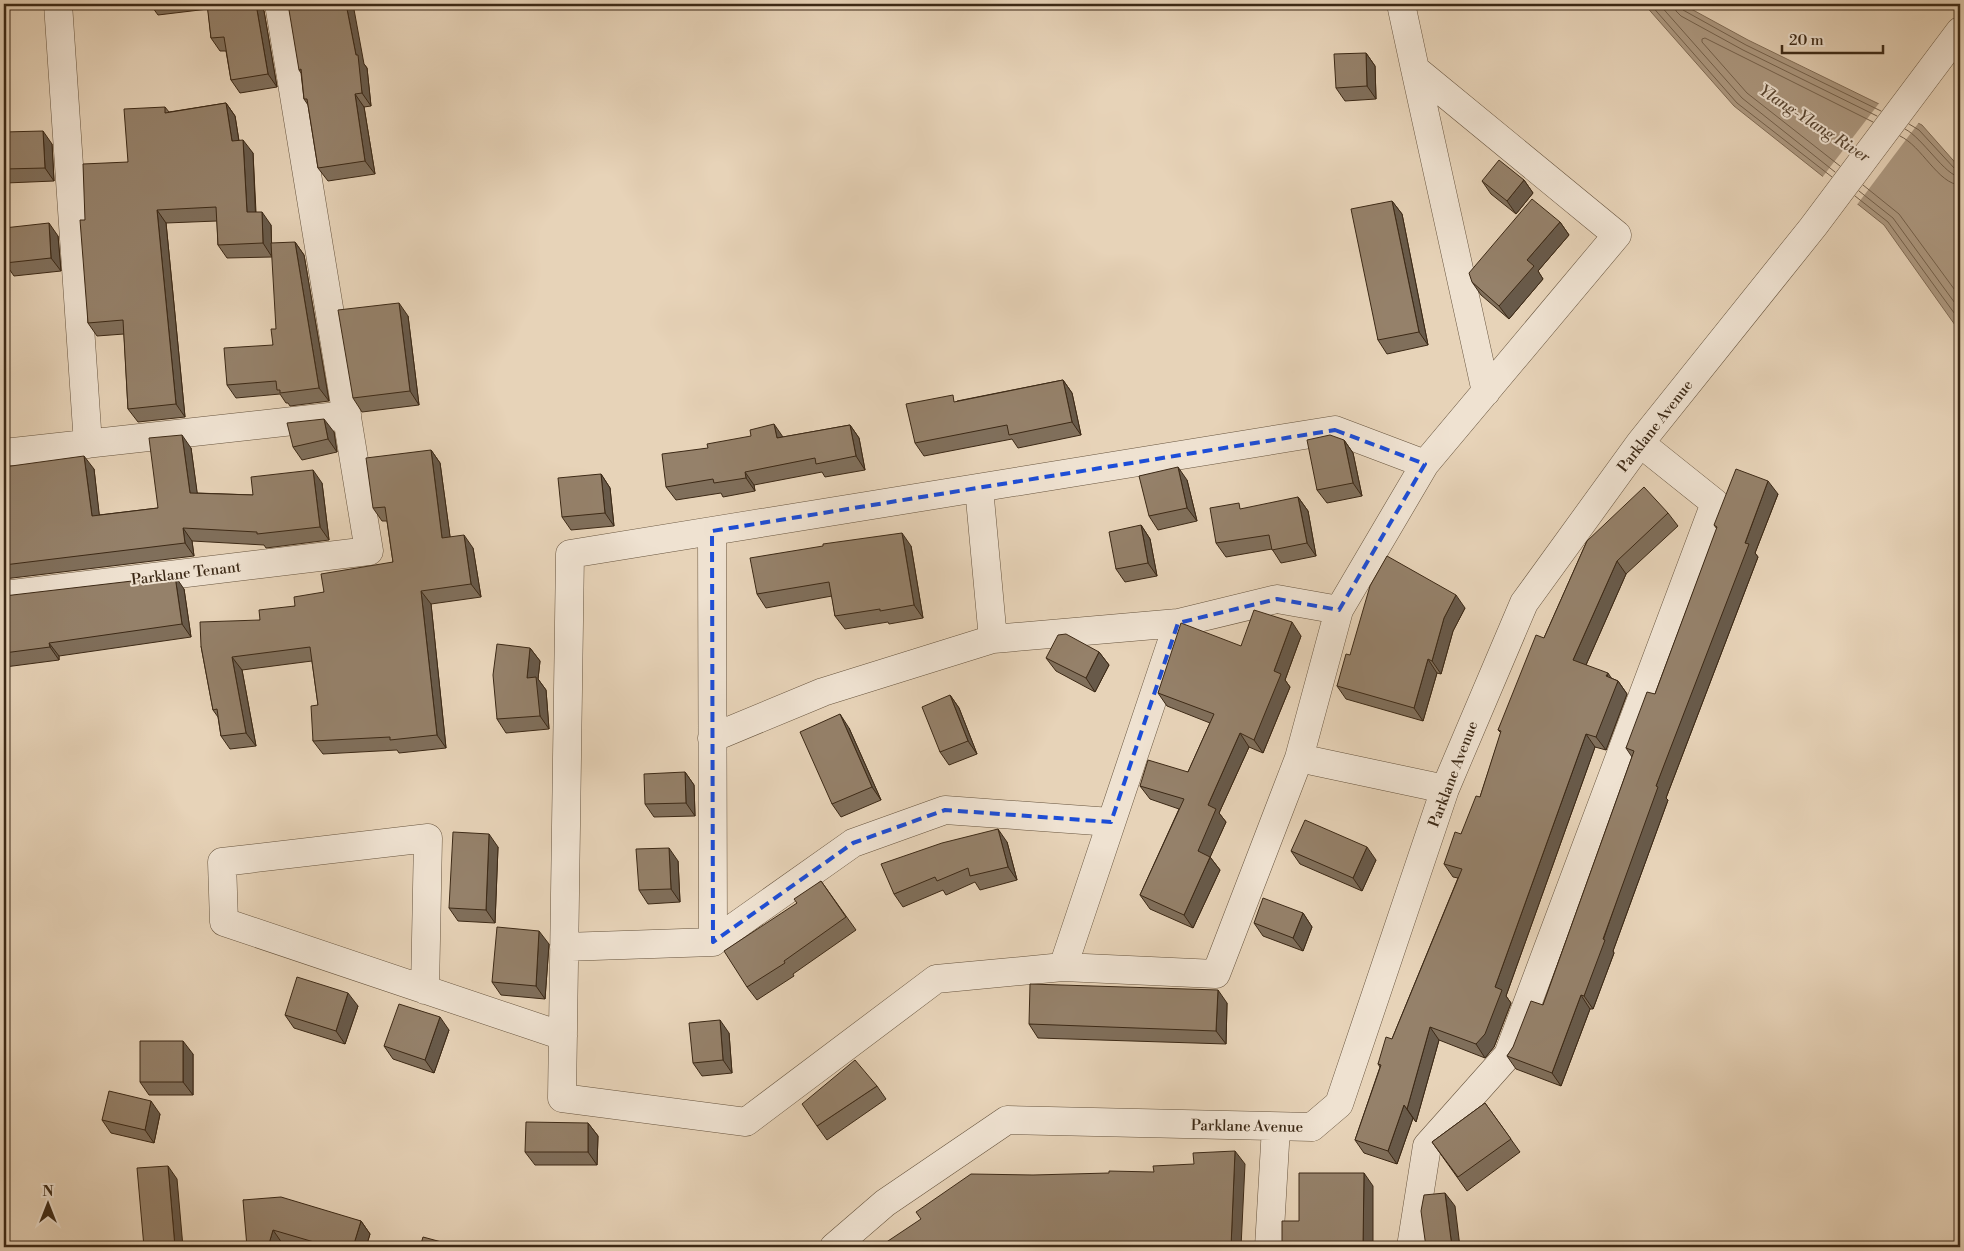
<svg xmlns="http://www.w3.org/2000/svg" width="1964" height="1251" font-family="'Libre Bodoni',serif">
<rect width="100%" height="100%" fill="#e7d3b8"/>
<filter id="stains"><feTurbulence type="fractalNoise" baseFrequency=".004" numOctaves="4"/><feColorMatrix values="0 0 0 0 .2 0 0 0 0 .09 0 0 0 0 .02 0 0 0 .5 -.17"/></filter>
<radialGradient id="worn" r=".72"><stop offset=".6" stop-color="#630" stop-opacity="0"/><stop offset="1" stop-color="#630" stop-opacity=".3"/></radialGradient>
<!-- water -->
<path fill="#ad9981" stroke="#806c56" d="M1644,4H1682L1748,40L1922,125L1960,168V332L1884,225L1734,106Z"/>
<!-- pier -->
<path fill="#e7d3b8" d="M1880,102L1920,121L1856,206L1821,179Z"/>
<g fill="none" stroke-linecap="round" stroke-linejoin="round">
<!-- shore -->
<path stroke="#74614c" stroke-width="1" d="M1650,4L1737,103L1832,177
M1659,4L1742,98L1835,172
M1674,4L1676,11L1681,16L1743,50L1877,116
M1680,4L1683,10L1746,45L1881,111
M1909,124L1919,130L1955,169L1960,171
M1905,129C1923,138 1945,176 1960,177
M1900,136C1922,146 1938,184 1960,185
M1840,166L1747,93L1702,42V39L1705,38L1873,122
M1863,185L1899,214L1960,297
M1859,191L1893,218L1960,310
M1855,196L1888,222L1960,321"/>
<!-- minor casing -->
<g stroke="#67543e" stroke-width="29">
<path id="minor" d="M58,4L88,444
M1415,69L1486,392
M4,453L347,415
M1425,464L1335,430L570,554L562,1098L746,1122L936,979L1063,967L1216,974L1299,758L1445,789
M979,488L993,639
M712,531L713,942
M4,595L369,551L279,4
M712,738L823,692L993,639L1178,623L1277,599L1339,610
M1299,758L1339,610L1425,464L1617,235L1415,69L1401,4
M564,947L713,942L853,843L945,810L1111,822
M1063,967L1178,623
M425,990L428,838L222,862L224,922L563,1036
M834,1247L885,1203L1007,1120L1312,1127L1339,1104L1445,789L1524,603L1640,443L1813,227L1960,31
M1269,1247L1276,1127
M1411,1247L1427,1146L1508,1055L1715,503L1640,443"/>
</g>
<!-- minor -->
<use href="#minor" stroke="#efe2d1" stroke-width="28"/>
</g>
<!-- wall -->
<path fill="#806f5b" stroke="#3c2916" d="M150,4H259L264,11L277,87L240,93L231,80L226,51H220L211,38L208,9L158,15Z
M1366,53L1375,66L1376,99L1345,101L1336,88Z
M364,64L367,68L371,106L364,107L375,174L328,181L318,168L308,105L304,99L301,73L299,70Z
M226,103L235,116L239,141L253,153L256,212L271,225L272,257L227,258L218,245L217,221L166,223L185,417L138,422L128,409L124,334L97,336L88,323L85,220L128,162L165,107L169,112Z
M4,132L52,144L54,181L6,183L4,180Z
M1524,180L1533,193L1516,214L1491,194L1482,181Z
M1392,201L1402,214L1428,345L1387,354L1378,340Z
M1560,222L1569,235L1538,271L1543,279L1509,319L1481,295L1472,282Z
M58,236L61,271L14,276L5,263Z
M295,242L304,255L329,401L290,406L288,403H286L280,394L236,398L227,385L273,345Z
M408,316L419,405L362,412L353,398Z
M1063,380L1072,393L1081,435L1018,448L1012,439L924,456L915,443L957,401Z
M4,384L8,437L4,438Z
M850,425L859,438L865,470L825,477L822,472L754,485L755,491L723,497L721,493L676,500L666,487L783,437Z
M334,432L337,452L302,460L293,447Z
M1344,440L1353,453L1362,496L1327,503L1317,490Z
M191,448L197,493L253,495L322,483L329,540L266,548L264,545L192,541L194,556L4,579V458L10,466L94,469L99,515L158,508Z
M431,450L440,463L450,537L473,548L481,597L431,604L446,748L399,753L397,750L323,754L313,741L318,705L312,661L242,670L256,746L230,749L221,736L218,717L213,710L201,646L260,620L295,606L324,592L393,562L387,521H382L373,508Z
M601,474L610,488L614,526L571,530L562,517Z
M1187,480L1197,521L1158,530L1149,516Z
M1778,494L1755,553L1758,557L1666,798L1668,800L1613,951L1614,953L1593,1009H1590L1561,1086L1516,1069L1507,1056L1543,1005L1632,757L1626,748L1655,694L1717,529L1714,525Z
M1298,497L1308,511L1316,556L1281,563L1272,549L1226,557L1216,543Z
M1668,513L1678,526L1626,574L1586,665L1611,678L1618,681L1627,694L1606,750L1595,747L1506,996L1511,1003L1494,1047L1485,1058L1439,1040L1416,1122L1413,1118L1397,1164L1364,1153L1355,1140L1380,1067L1378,1064L1392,1039L1458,878L1453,877L1444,864L1461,834L1480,797L1501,733L1498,730L1544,638L1587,541Z
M1141,525L1150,539L1157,576L1125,582L1116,569Z
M911,546L923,618L889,624L888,622L845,629L835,616L832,596L766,608L757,594Z
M184,589L191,637L59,656V660L5,667L6,674H4V596Z
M1465,608L1453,631L1441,674L1437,673L1423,721L1346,699L1337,686L1350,655Z
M1301,636L1285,680L1290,687L1263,753L1249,747L1219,813L1226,822L1210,857L1220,870L1193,928L1150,909L1140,895L1179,809L1150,799L1140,786L1188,772L1210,723L1167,706L1158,693L1241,646Z
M530,648L540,661L538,679L546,690L549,729L506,733L497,719Z
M1099,652L1109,665L1095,692L1056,671L1046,658Z
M950,695L959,708L977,754L949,765L940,752Z
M849,728L881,800L841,817L832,804Z
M685,772L694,785L695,816L654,817L645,804Z
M1007,842L1017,880L980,890L975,882L946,895L943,890L903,907L894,894Z
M498,847L495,923L458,921L449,908Z
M1291,851L1376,860L1362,891L1300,864Z
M678,861L680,902L648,904L639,890Z
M821,881L856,930L793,974L794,976L757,1000L747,987L797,903Z
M1303,913L1312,927L1303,951L1263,936L1254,923Z
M549,944L545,999L501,995L492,982Z
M1227,1003L1226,1044L1038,1038L1029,1024Z
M358,1006L345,1044L294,1028L285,1015Z
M449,1030L434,1073L393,1059L384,1046Z
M729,1033L732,1073L702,1076L693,1063Z
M193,1054V1095H149L140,1082Z
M877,1086L886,1099L827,1140L817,1126Z
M1485,1103L1520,1152L1467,1191L1432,1142Z
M160,1114L154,1143L111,1133L102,1120Z
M588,1123L598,1136L597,1165H535L525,1152Z
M243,1200L361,1221L370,1234L366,1247H296L282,1243Z"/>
<!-- shaded-wall -->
<path fill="#685a4a" stroke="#3c2916" d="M256,4H259L264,11L277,87L268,74Z
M346,4H353L364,64L367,68L371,106L362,93L356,55Z
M1366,53L1375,66L1376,99L1367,86Z
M355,94L364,107L375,174L365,161Z
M226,103L235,116L241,154L232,141Z
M43,131L52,144L54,181L45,168Z
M243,140L253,153L256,226L247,212Z
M1524,180L1533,193L1516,214L1507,201Z
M1392,201L1402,214L1428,345L1419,332Z
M157,210L166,223L185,417L176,404Z
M262,212L271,225L272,257L263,243Z
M1560,222L1569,235L1538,271L1543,279L1509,319L1499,306L1527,260Z
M49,223L58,236L61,271L51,258Z
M295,242L304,255L329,401L319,388Z
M399,303L408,316L419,405L410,391Z
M1063,380L1072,393L1081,435L1072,422Z
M4,384L8,437L4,430Z
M324,419L334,432L337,452L328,439Z
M774,424L783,437L777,438Z
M850,425L859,438L865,470L856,456Z
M182,435L191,448L199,506L190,493Z
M1344,440L1353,453L1362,496L1353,483Z
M431,450L440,463L452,551L442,538Z
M84,456L94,469L101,529L92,516Z
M4,458L11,468H4Z
M1178,467L1187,480L1197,521L1187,508Z
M313,470L322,483L329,540L320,527Z
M745,472L754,485L755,491L746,478Z
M601,474L610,488L614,526L605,513Z
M1768,481L1778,494L1755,553L1758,557L1666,798L1668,800L1613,951L1614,953L1593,1009L1584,996L1656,786Z
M1298,497L1308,511L1316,556L1307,543Z
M1141,525L1150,539L1157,576L1148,563Z
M183,528L192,541L194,556L185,543Z
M902,533L911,546L923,618L914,605Z
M464,535L473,548L481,597L471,584Z
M1617,561L1626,574L1582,674L1573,660Z
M175,576L184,589L191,637L182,624Z
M421,591L431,604L446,748L437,735Z
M1456,595L1465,608L1453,631L1441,674L1432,661L1444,618Z
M1292,622L1301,636L1285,680L1290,687L1263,753L1254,740L1274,671Z
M49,643L59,656V660L50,647Z
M530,648L540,661L538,679L546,690L549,729L540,716L527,678Z
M1099,652L1109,665L1095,692L1086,678Z
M232,657L242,670L256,746L246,733Z
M1428,659L1437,673L1423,721L1414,708Z
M4,665L5,667L6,674L4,671Z
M1608,673L1616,685L1618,681L1627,694L1606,750L1596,737Z
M950,695L959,708L977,754L968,741Z
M840,714L849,728L881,800L872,787Z
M1240,733L1249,747L1219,813L1226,822L1207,864L1198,851L1208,805Z
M1586,734L1595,747L1506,996L1511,1003L1494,1047L1485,1058L1476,1044L1495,987Z
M685,772L694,785L695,816L686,803Z
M998,829L1007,842L1017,880L1008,867Z
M489,834L498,847L495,923L486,910Z
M1367,847L1376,860L1362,891L1353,878Z
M669,848L678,861L680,902L671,889Z
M1210,857L1220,870L1193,928L1184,915Z
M1303,913L1312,927L1303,951L1293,938Z
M539,931L549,944L545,999L536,986Z
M1218,990L1227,1003L1226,1044L1216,1031Z
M348,993L358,1006L345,1044L336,1031Z
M1581,995L1590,1009L1561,1086L1552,1073Z
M440,1017L449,1030L434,1073L425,1060Z
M720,1020L729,1033L732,1073L723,1060Z
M1430,1027L1439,1040L1416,1122L1407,1109Z
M183,1041L193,1054V1095L183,1082Z
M151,1101L160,1114L154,1143L145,1130Z
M1404,1105L1413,1118L1397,1164L1388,1151Z
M588,1123L598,1136L597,1165L588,1152Z
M1235,1151L1245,1164L1241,1247H1231Z
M168,1166L177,1179L183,1247H175Z
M1364,1173L1373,1186V1247H1363Z
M1445,1193L1455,1206L1460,1247H1452Z
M361,1221L370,1234L366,1247H353Z
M273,1230L282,1243L281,1247H268Z"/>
<!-- building -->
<path fill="#95816a" stroke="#3c2916" d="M207,4H256L268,74L231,80L224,37L211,38Z
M288,4H346L356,55H358L362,93L355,94L365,161L318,168L307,99H304L301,69L299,70Z
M1366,53L1367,86L1336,88L1334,54Z
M226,103L232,141L243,140L247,212H262L263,243L218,245L216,207L157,210L176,404L128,409L123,320L88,323L80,220H85L83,164L128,162L124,109L165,107V113Z
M43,131L45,168L4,169V132Z
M1499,160L1524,180L1507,201L1482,181Z
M1532,199L1560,222L1527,260L1534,266L1499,306L1472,282L1469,273Z
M1392,201L1419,332L1378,340L1351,209Z
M49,223L51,258L5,263L4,247V228Z
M295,242L319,388L280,393V390H277L276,381L227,385L224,348L273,345L271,329H276L271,243Z
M399,303L410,391L353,398L338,310Z
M1063,380L1072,422L1009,435L1007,425L915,443L906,404L953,395L954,402Z
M324,419L328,439L293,447L287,423Z
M774,424L777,438L850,425L856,456L816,464L815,458L745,472L746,478L714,483L713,479L666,487L662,454L708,448L707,444L751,436L750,430Z
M182,435L190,493L253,495L251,477L313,470L320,527L257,534V532L183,528L185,543L4,565V467L84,456L92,516L158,508L149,438Z
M1330,435L1344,440L1353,483L1317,490L1307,440Z
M431,450L442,538L464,535L471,584L421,591L437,735L390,740V737L313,741L311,706L318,705L310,647L232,657L246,733L221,736L217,709L213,710L201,646L200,622L260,620L259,610L295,606L294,597L324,592L321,574L393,562L385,507L373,508L366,458Z
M1178,467L1187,508L1149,516L1139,476Z
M1736,469L1768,481L1745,543L1749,544L1656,786L1658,787L1603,939L1605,940L1584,996L1581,995L1552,1073L1507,1056L1513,1047L1531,1001L1543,1005L1634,751L1626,748L1647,692L1655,694L1717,527L1714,525Z
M601,474L605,513L562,517L558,478Z
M1644,487L1668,513L1617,561L1573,660L1608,673L1606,676L1618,681L1596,737L1586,734L1495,987L1502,990L1485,1034L1476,1044L1430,1027L1407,1109L1404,1105L1388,1151L1355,1140L1381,1065L1378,1064L1386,1037L1392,1039L1462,869L1444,864L1455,832L1461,834L1476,796L1480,797L1501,731L1498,730L1536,635L1544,638L1587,541Z
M1298,497L1307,543L1272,550L1269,535L1216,543L1210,508L1239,503L1240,509Z
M1141,525L1148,563L1116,569L1109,532Z
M902,533L914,605L880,611V609L835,616L829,582L757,594L750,558L823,546V544Z
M1387,556L1456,595L1444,618L1432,661L1428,659L1414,708L1337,686L1346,654L1350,655L1370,586Z
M175,576L182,624L49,643L50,647L4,653V596Z
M1254,610L1292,622L1274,671L1281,674L1254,740L1240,733L1208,805L1216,809L1198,851L1210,857L1184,915L1140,895L1184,799L1140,786L1148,760L1188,772L1214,714L1158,693L1181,623L1241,646Z
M1066,634L1099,652L1086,678L1046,658L1058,635Z
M497,644L530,648L527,678L536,677L540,716L497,719L493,675Z
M950,695L968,741L940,752L922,707Z
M840,714L872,787L832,804L800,732Z
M685,772L686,803L645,804L644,774Z
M1305,820L1367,847L1353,878L1291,851Z
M998,829L1008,867L970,876L968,868L937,881L935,877L894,894L881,864L942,843Z
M453,832L489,834L486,910L449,908Z
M669,848L671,889L639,890L636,849Z
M821,881L846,917L784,961L785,963L747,987L724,951L797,903L794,899Z
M1263,898L1303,913L1293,938L1254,923Z
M497,927L539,931L536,986L492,982Z
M297,977L348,993L336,1031L285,1015Z
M1030,984L1218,990L1216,1031L1029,1024Z
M399,1004L440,1017L425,1060L384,1046Z
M720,1020L723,1060L693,1063L689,1023Z
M140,1041H183V1082H140Z
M855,1060L877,1086L817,1126L802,1104Z
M109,1091L151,1101L145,1130L102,1120Z
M1485,1103L1511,1139L1458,1177L1432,1142Z
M526,1122L588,1123V1152H525Z
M1235,1151L1231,1247H879L921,1219L916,1212L971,1174L1033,1175L1109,1173V1171L1154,1172L1153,1166L1194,1164L1193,1153Z
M168,1166L175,1247H144L137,1168Z
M1299,1173H1364L1363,1247H1282V1221H1299Z
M1445,1193L1452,1247H1426L1421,1211L1424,1195Z
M281,1197L361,1221L353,1247H331L273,1230L268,1247H247L243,1200Z
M423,1237L460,1247H420Z
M191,1245V1247H179Z"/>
<!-- marked area -->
<path fill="none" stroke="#1d4ed8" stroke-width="4" stroke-dasharray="10 6" stroke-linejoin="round" d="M1335,430L1425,464L1339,610L1277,599L1178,623L1111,822L945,810L853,843L713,942L712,531Z"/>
<g text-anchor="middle" stroke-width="4" stroke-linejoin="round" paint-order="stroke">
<!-- street labels -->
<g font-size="15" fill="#3c2916" stroke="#efe2d1">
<text transform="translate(1655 426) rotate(-52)" y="5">Parklane Avenue</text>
<text transform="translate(186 573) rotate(-7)" y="5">Parklane Tenant</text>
<text transform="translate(1453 774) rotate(-69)" y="5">Parklane Avenue</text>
<text transform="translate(1247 1126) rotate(1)" y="5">Parklane Avenue</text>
</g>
<!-- water labels -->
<g font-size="16" font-style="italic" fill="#584531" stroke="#efe2d1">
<text transform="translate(1815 123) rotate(33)" y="6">Ylang-Ylang River</text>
</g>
</g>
<!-- margin -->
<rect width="1964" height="1251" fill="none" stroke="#e7d3b8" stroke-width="20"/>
<rect x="5" y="5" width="1954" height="1241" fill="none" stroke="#3c2916" stroke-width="2.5"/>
<rect x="10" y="10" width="1944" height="1231" fill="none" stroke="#3c2916"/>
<!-- north arrow -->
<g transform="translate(48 1204)" stroke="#efe2d1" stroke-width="4" paint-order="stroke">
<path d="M0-4L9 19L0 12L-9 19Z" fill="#3c2916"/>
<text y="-8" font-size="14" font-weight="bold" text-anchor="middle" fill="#3c2916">N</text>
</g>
<!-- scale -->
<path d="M1782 45v8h101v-8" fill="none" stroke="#3c2916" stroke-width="2.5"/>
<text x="1789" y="45" font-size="15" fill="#3c2916" stroke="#efe2d1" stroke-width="4" paint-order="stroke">20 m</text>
<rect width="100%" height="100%" filter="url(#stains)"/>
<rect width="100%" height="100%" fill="url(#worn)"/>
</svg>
